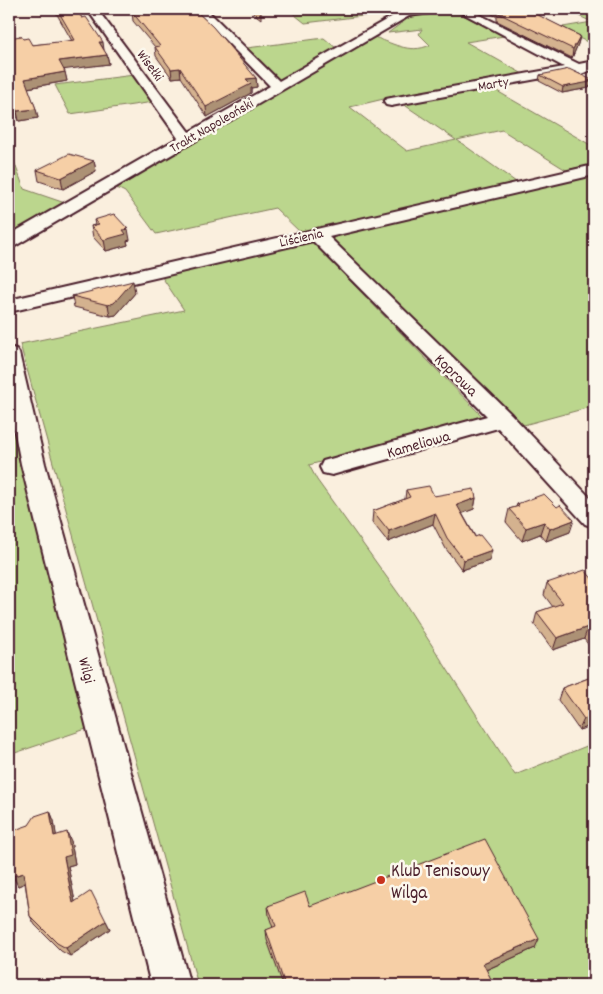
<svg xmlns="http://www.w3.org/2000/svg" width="603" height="994" font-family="Dekko,sans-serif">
<rect width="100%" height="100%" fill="#faefde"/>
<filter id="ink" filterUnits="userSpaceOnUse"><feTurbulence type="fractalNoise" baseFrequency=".02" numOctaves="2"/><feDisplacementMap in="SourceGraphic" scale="10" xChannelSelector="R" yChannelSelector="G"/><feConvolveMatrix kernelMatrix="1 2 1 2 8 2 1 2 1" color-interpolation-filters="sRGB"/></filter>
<g filter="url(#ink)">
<!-- green -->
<path fill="#bbd68d" stroke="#827a5c" d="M311,9H381L387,13L305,23L290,11Z
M451,9L504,36L466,42L523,74L392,97L350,107L407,151L456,140L403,104L490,87L594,147V164L566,170L502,130L457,140L516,182L301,233L275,208L156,234L125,192L115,187L189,142L285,86L247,48L324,38L336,48L314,61L371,36C391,42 409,55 430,45L419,34L422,29L388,33L414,14Z
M564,9H594V45L557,28L592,22Z
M134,75L154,102L70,114L55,85Z
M9,156H12L24,189L65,203L9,234Z
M594,175V406L520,426L329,237Z
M311,241L484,418L309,465L317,480L401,597L515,775L594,743V985H198L20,344L184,310L162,277Z
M9,402L89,728L9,755Z"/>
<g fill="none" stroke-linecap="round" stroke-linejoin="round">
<!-- minor casing -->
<g stroke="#4a1f2b" stroke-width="4">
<path id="minor" d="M87,9H97L189,132L270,86L195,9H206L279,81L405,9H442L437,12L409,16L15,246L9,247V235L178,138Z
M455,9H468L579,64L594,61V69L581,74L575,72L391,106L386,105L384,102L386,99L391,98L564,67Z
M594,165V175L329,237L511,414L594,502V527L585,524L498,428L332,475L323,473L320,467L323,461L487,416L313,241L9,312V300Z
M9,347L16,349L19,353L45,464L190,985H151L21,464L9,403Z"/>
</g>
<!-- minor -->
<use href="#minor" fill="#fbf7ec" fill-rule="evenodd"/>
</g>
<!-- wall -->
<path fill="#d4b28f" stroke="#4a1f2b" d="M54,9H76L107,55L109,64L64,69L67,81L28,88L36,109L38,118L19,121L9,96V38L23,39L32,45L72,41Z
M136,9H194L256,78L257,87L251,88V93L207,117L181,77L172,78L156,56L155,47L133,21L132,12H138Z
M248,9H261V19Z
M484,9H535L540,11L539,16L580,36L578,44L572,58L497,21V17Z
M540,75L591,86L589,87V88L562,93L539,81Z
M94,161L96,171L63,189L39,181L37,170Z
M94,220L130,240L127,241L128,245L106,251L93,237L91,226L95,225Z
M135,293L116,315L110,316L74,307L72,296Z
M406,490L434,496L476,498L474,509L462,513L489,561L462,570L446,549L433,524L388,542L372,522L373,511L405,499Z
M517,504L570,532L546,541L540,534L522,541L506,522L509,509L516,507Z
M594,581V652L584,639L553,650L534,624L537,612L553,607L544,595L547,583Z
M594,676V725L579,730L558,700L562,688Z
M50,811L54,821L56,835L71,841L75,864L68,866L75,902L106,921L110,929L70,956L61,951L35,925L30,916L25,883L18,886L13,876L29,825Z
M268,906H310L535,948L486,970L494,985H283L267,940L266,930L273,928L269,916Z"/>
<!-- shaded-wall -->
<path fill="#ac9174" stroke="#4a1f2b" d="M540,11L538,18L532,12Z
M580,36L578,44L572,58L573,49Z
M99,42H103L104,50Z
M107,55L109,64L61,70L59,61Z
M180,68L181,77L172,78L171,69Z
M65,72L67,81L27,88L25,79Z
M256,78L257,87L251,88V93L207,117L206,107L246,79Z
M592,80L591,86L589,87V88L562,93L563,87Z
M36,109L38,118L19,121L17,111Z
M94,161L96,171L63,189L61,178Z
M128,229L130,240L127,241L128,245L106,251L104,240L123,230Z
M133,281L135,293L116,315L110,316L108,305Z
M476,498L474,509L456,516L457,505Z
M435,513L433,524L388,542L389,531Z
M574,520L570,532L546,541L550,529Z
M544,522L540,534L522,541L526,528Z
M492,550L489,561L462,570L464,560Z
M588,627L584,639L553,650L557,638Z
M594,715V725L579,730L584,719Z
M50,811L54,821L58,846L54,836Z
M67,832L71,841L75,864L68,866L77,912L73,903L64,857Z
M24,873L28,882L18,886L13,876Z
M106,921L110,929L70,956L66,948Z
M539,939L535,948L479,973L483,963Z"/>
<!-- building -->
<path fill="#f6cfa6" stroke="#4a1f2b" d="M57,9H76L82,18L86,17L103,42H99L107,55L59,61L65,72L25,79L36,109L17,111L9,92V38L21,36L23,39L28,38L32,45L75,40Z
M141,9H194L213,27L256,78L246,79L251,84L206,107L180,68L171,69L155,47L160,46L132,12L143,11Z
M498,9H535L540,11L532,12L580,36L573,49L498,13H504Z
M569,69L592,80L588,81L590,82L563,87L540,75Z
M69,154L94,161L61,178L37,170Z
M114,214L128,229L123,230L126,234L104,240L91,226L99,224L94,220Z
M133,281L114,303L108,305L72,296Z
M429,486L434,496L474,489L476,498L457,505L475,537L480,535L492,550L464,560L447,538L435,513L389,531L373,511L410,497L406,490Z
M544,494L557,507L560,505L574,520L550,529L544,522L526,528L509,509L519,506L517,504Z
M585,570L594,581V635L588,627L557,638L537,612L563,603L547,583Z
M594,676V715L584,719L562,688Z
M50,811L54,836L67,832L71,855L64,857L73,903L91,891L106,921L66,948L57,943L30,916L24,873L13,876L9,847V832L29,825L35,816Z
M485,839L539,939L483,963L494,985H285L266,930L276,926L268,906L305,892L310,906Z"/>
</g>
<!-- markers -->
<circle fill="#c8321e" stroke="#fbf7ec" stroke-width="2" cx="381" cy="880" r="5"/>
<g text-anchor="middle" stroke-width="5" stroke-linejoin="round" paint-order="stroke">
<!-- far-street labels -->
<g font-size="14" fill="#4a1f2b" stroke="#fbf7ec">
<text transform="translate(151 65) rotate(54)" y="5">Wisełki</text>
<text transform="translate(493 83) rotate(-10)" y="5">Marty</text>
<text transform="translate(211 125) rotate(-30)" y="5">Trakt Napoleoński</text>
<text transform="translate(301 237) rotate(-13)" y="5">Liścienia</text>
</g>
<!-- street labels -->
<g font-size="16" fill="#4a1f2b" stroke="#fbf7ec">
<text transform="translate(457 374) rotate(44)" y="6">Koprowa</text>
<text transform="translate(418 443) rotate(-16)" y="6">Kameliowa</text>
<text transform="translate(88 670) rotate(75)" y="6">Wilgi</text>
</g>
<!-- near-poi labels -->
<g font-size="19" fill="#4a1f2b" stroke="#fbf7ec" text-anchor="start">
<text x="391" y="876">Klub Tenisowy<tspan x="391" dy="22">Wilga</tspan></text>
</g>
</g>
<!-- margin -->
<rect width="603" height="994" fill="none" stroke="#fbf7ec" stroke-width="30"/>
<rect x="15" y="15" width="573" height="964" fill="none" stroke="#4a1f2b" stroke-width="2" filter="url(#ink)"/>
</svg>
